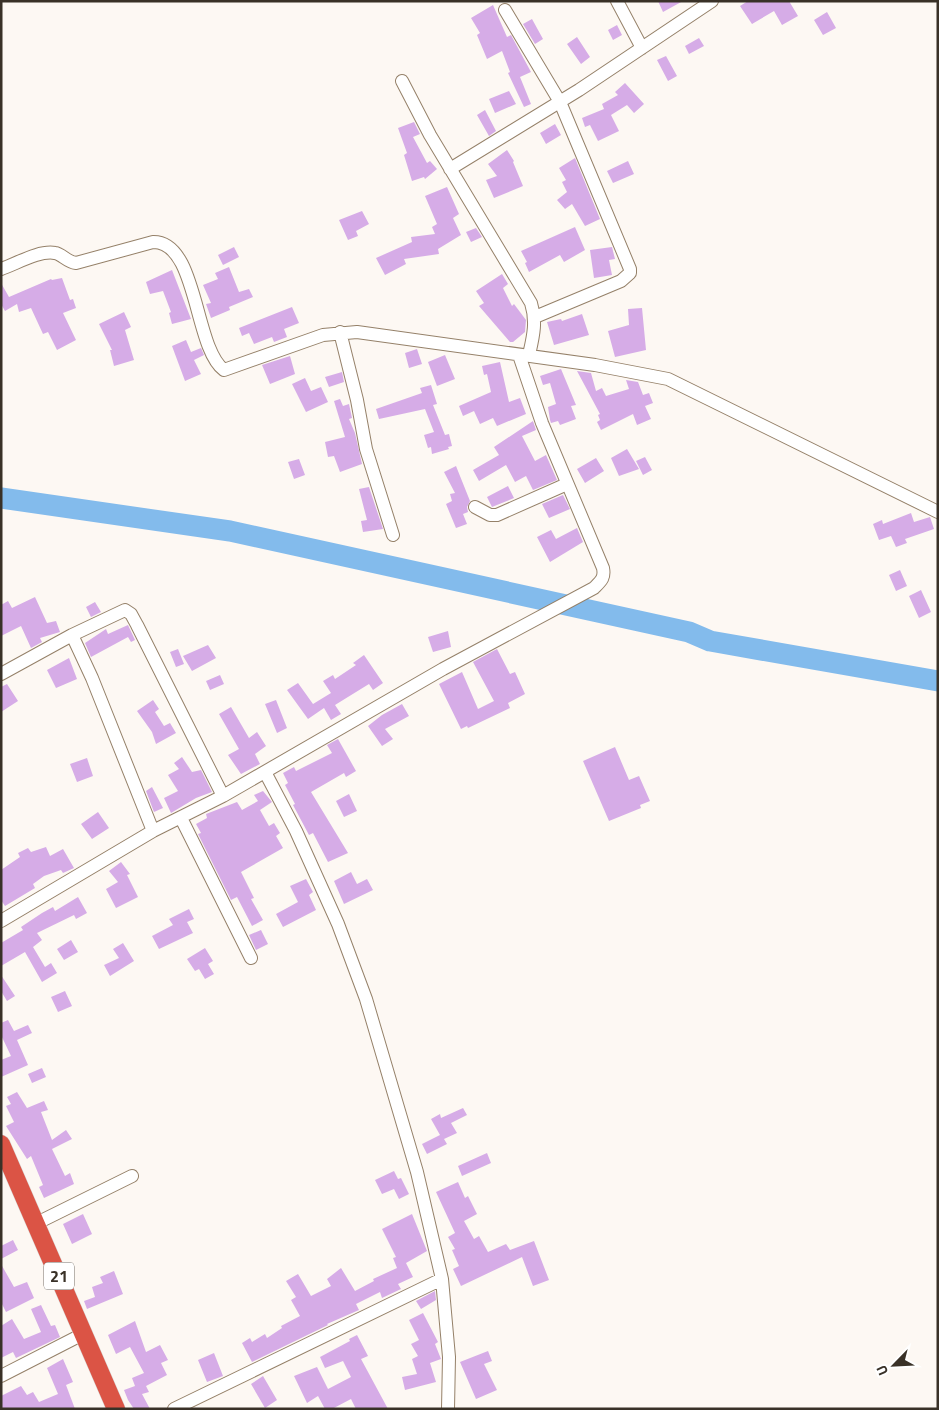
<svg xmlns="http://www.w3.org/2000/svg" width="939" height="1410" font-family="'Titillium Web',sans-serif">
<rect width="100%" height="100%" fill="#fdf8f3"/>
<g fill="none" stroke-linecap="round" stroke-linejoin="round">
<!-- river -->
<path stroke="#83bbec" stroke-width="21" d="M1,498L230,531L689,632L710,641L938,681"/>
</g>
<!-- building -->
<path fill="#d6ace7" d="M658,1H683L663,12Z
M748,1H789L798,16L782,25L774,11L752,24L740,6Z
M493,5L507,37L511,35L531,72L520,77L531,104L524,107L508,73L510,72L502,51L487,59L477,35L480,33L471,18Z
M827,12L836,28L823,35L814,20Z
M532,19L543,39L535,44L523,24Z
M617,25L622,35L613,40L608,30Z
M577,37L590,57L581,64L567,44Z
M699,38L704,46L689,54L685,46Z
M666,56L677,76L668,81L657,60Z
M625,83L644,104L634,113L627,105L611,115L619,131L598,141L590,125L585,127L582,118L604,109L602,104L618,95L615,92Z
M509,91L516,104L495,113L489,99Z
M485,110L496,131L489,136L477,115Z
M414,122L420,134L413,137L427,163L430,161L437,169L425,179L424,177L412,181L404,155L407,153L398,128Z
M555,124L561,135L546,144L540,133Z
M507,150L514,161L513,162L523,186L494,198L486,180L497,176L488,164Z
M575,158L600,219L585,226L572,204L565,209L557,200L567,192L562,182L566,180L559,168Z
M628,161L634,174L613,183L607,171Z
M447,187L459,214L453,218L461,235L438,249L439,254L404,259L406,264L385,275L376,258L412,242L411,237L435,234L432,227L437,224L425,196Z
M362,211L369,224L356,231L358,236L348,240L339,220Z
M575,227L585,250L564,262L560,255L529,272L525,263L527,262L521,251Z
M476,228L482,237L471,242L466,232Z
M234,247L239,257L223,265L218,255Z
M612,247L615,259L609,260L612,275L594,278L590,250Z
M229,267L239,292L249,289L253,297L229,307L230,310L211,318L206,304L211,303L203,285L218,279L215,273Z
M172,270L191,319L172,324L169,313L171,312L163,291L150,294L146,282Z
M502,274L508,284L503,288L512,306L514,304L526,320L525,332L513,342H510L479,306L484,303L476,291Z
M62,278L70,300L73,299L76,308L63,313L76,340L57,350L48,332L43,334L31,308L19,312L17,304L5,311L1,304V283L9,297L51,279L52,280Z
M292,307L299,323L284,329L287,337L274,342L272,337L254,344L249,333L242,336L239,328Z
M642,308L646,350L615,357L608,331L629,325L628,309Z
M124,312L131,327L125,330L134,360L114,366L110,350H112L99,324Z
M582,314L589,335L554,345L547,322L561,319L562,321Z
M186,340L191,352L201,348L204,355L194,360L201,374L185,381L172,346Z
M417,349L422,364L409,368L405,353Z
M445,355L455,379L437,386L428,362Z
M290,356L295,374L270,384L262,365Z
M500,362L509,402L520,398L526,414L497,426L493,418L480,424L474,411L463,416L459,406L491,392L487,374L484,375L482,366Z
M561,369L576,405L571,406L576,419L560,425L558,421L551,423L550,420L548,407L556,404L550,383L543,385L540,376Z
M577,371L591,373L596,391L602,388L606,396L629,389L626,380L638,382L643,395L649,393L653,403L645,406L651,419L637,425L633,414L601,430L597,422L600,420L598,415L600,414Z
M342,372L344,382L329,387L325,377Z
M305,378L311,391L321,387L328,402L306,412L292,384Z
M431,385L437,404L433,405L445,435L449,434L452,446L448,447L449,449L432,454L431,447L428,448L424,435L434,432L425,409L379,419L376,409L422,393L420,388Z
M340,399L343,406L349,404L352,418L349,419L355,433L362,464L340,472L334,456L328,457L325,442L345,437L334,401Z
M533,421L536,430L522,436L535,461L546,455L557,480L533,490L526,476L515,482L506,465L479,481L473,470L499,455L494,447Z
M627,449L639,469L619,476L611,458Z
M645,457L652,470L643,475L636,461Z
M596,458L604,471L585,483L577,469Z
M299,459L305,475L294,479L288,462Z
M456,466L470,501L467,507L468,512L463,514L467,524L456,528L446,504L452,501L450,494L455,493L444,472Z
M508,486L514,498L492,507L487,497Z
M369,487L383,529L363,532L361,521L367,520L359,489Z
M563,495L570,509L549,518L542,504Z
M911,513L914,522L930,517L934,529L905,539L907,543L896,547L891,536L879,540L873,524L882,520L883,524Z
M577,528L583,542L550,562L537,537L551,530L556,539Z
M900,570L907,586L896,591L889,575Z
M921,590L931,612L919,618L909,596Z
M35,597L47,623L56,621L60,632L40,638L42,642L31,648L21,626L1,636V605L8,601L12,608Z
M95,602L101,612L91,617L86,607Z
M128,625L135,640L131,642L128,637L91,657L85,643L106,629L108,634Z
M448,631L451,647L433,652L428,637Z
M208,645L216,658L192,671L183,656Z
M178,649L184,664L176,667L170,652Z
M497,649L510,674L515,672L525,694L508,703L510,708L468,728L467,726L461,729L439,684L462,672L478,709L494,701L473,662Z
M364,655L383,683L373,690L369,684L335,705L341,714L331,720L324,708L308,719L287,690L298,683L313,704L331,693L323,681L333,675L335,679L356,665L353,663Z
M69,658L77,679L56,688L47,670Z
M220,675L224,684L210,690L206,681Z
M7,684L18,701L1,712V687Z
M153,700L159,709L155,712L164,726L170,723L176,733L156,744L152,732L137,711Z
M276,700L287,728L277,733L265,704Z
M402,704L409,716L385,729L393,739L382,746L368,726L382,715Z
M231,707L249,738L257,732L266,746L255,754L260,764L241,774L228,755L239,749L219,714Z
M338,739L356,771L346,777L344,773L311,792L348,853L328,862L313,833L309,835L293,805L295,804L285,785L288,783L283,773L294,767L296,771L332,753L327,745Z
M615,747L629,780L639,776L650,801L640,805L641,808L609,821L583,761Z
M182,757L192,772L201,770L212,792L196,798L171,813L164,798L178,791L168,775L179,769L174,763Z
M87,758L93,776L77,782L70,764Z
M152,787L163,808L154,812L146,791Z
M263,791L272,802L260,810L269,826L274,823L280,833L276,836L283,848L241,872L254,898L251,899L263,920L252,926L237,897L231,900L198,834L201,833L196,824L207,818L206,814L237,802L242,810L258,801L254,795Z
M349,794L357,811L344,817L336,801Z
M98,812L109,828L92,839L81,824Z
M46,847L50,856L63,849L74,868L63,873L61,870L44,876L33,884L35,888L5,906L1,900V870L20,857L18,853L28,848L31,852Z
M121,862L130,874L127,875L138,897L116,908L106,889L118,882L109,871Z
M351,872L357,884L367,879L373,890L344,904L334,881Z
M306,879L313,892L309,895L316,910L283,927L276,914L298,902L290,886Z
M78,897L87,913L76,919L74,915L37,933L42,940L33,947L45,967L51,963L57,973L42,982L25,952L1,966V943L23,930L21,927L42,913L53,907L55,911Z
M189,909L194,919L187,922L193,933L159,949L152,936L173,925L169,919Z
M261,930L268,944L256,950L249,935Z
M71,940L78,952L64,960L57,949Z
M123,943L134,961L110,976L104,965L119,958L113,949Z
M205,948L213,961L208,964L214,974L205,979L199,969L195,971L187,959Z
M1,975L15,996L7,1001L1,991Z
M65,991L72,1006L58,1012L51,997Z
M8,1020L14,1031L28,1025L32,1033L17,1040L28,1065L1,1077V1060L11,1056L1,1035V1023Z
M42,1068L46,1077L32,1083L28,1074Z
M17,1092L27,1108L44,1101L48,1110L41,1112L52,1140L66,1130L72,1139L52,1149L65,1176L70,1173L74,1184L44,1198L39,1187L43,1185L31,1156L27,1159L6,1126L14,1122L6,1106L11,1104L7,1097Z
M463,1108L467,1115L451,1123L457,1133L444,1139L447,1144L427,1154L422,1144L440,1135L431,1119L440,1114L441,1118Z
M487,1153L491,1163L462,1176L458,1166Z
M394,1171L398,1179L401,1178L409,1194L399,1199L394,1189L382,1194L375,1180Z
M458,1182L465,1198L468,1196L477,1214L464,1221L474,1239L479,1236L488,1252L506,1244L510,1250L534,1241L549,1280L533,1286L522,1257L461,1286L453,1269L459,1266L452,1250L455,1249L448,1237L455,1233L436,1192Z
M83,1214L92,1234L72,1244L63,1224Z
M412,1214L427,1251L406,1263L413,1277L398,1284L401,1289L382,1298L380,1292L356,1304L359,1310L327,1324L328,1325L252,1362L242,1343L250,1338L252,1342L265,1334L267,1338L282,1328L281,1326L300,1316L291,1300L296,1297L286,1281L298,1274L311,1296L331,1286L327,1279L341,1268L355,1291L374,1281L373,1279L397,1268L393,1258L396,1257L382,1229Z
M13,1240L18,1250L1,1259V1246Z
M1,1264L14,1287L27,1282L34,1298L6,1312L1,1302Z
M114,1271L123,1294L87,1309L84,1301L95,1297L92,1287L103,1283L100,1277Z
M435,1291L436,1300L421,1309L416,1301Z
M41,1305L51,1326L55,1325L60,1337L16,1358L13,1352L1,1358V1326L12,1319L24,1339L41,1332L31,1309Z
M423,1313L438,1342L435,1344L441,1359L430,1363L436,1382L405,1390L402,1377L417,1374L412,1359L418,1356L411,1344L419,1340L409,1320Z
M135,1321L146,1352L160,1345L168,1360L161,1363L167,1375L146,1386L149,1392L142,1394L150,1409H134L128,1400L124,1390L135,1386L132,1378L144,1373L130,1347L116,1354L108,1335Z
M357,1335L368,1356L361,1359L388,1409H356L351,1399L332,1409H325L318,1396L307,1403L294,1376L317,1367L328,1389L351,1377L343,1361L325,1368L320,1357L350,1341L349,1339Z
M488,1351L492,1361L484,1364L497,1390L476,1399L460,1362Z
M214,1353L223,1376L207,1382L198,1360Z
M63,1359L73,1382L66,1385L75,1409H1V1396L21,1386L27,1395L33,1392L39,1402L58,1394L47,1368Z
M263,1376L277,1400L265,1408L251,1384Z"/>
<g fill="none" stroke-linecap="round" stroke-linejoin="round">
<!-- minor casing -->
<g stroke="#958169" stroke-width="14">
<path id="minor" d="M617,1L642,48
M505,10L560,102L630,269V273L621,281L535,317
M402,81L430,135L531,303C537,322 533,337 529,355
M450,169L579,90L712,1
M1,269C16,264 39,250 55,253C62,254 67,262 76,263L153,242C198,241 194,348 224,370L323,335L357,332L595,365L668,379L938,512
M340,332L357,400L366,449L393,535
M475,507L490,515H497L567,484
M72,635L92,678L153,831
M1,674L72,635L125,610L131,614L137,625L223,796
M265,772L296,831L338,924L366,999L417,1172L442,1279L449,1357L448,1409
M181,818L251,958
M1,921L153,831L223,796L443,669L594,588C601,581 605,578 603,568L542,423L519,355
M37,1223L132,1176
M1,1376L83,1334
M174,1409L442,1279"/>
</g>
<!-- highway casing -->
<g stroke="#d7d6d4" stroke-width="19">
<path id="highway" d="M1,1144L116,1409"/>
</g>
<!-- minor -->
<use href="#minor" stroke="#fff" stroke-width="12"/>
<!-- highway -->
<use href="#highway" stroke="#db5445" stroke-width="18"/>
</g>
<g text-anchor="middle" stroke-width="5" stroke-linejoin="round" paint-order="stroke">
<!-- shield labels -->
<rect fill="#fff" stroke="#746f68" stroke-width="1" x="44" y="1262.5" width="30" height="27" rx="4"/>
<g font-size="16" font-weight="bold" fill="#393127">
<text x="59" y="1282">21</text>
</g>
</g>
<!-- border -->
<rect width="939" height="1410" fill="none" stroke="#393127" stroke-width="5"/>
<!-- north arrow -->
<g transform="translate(894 1365) rotate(246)" stroke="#ffffff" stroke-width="4" paint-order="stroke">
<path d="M0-4L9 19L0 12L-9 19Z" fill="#393127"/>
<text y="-8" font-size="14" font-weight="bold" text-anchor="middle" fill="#393127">U</text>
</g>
</svg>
